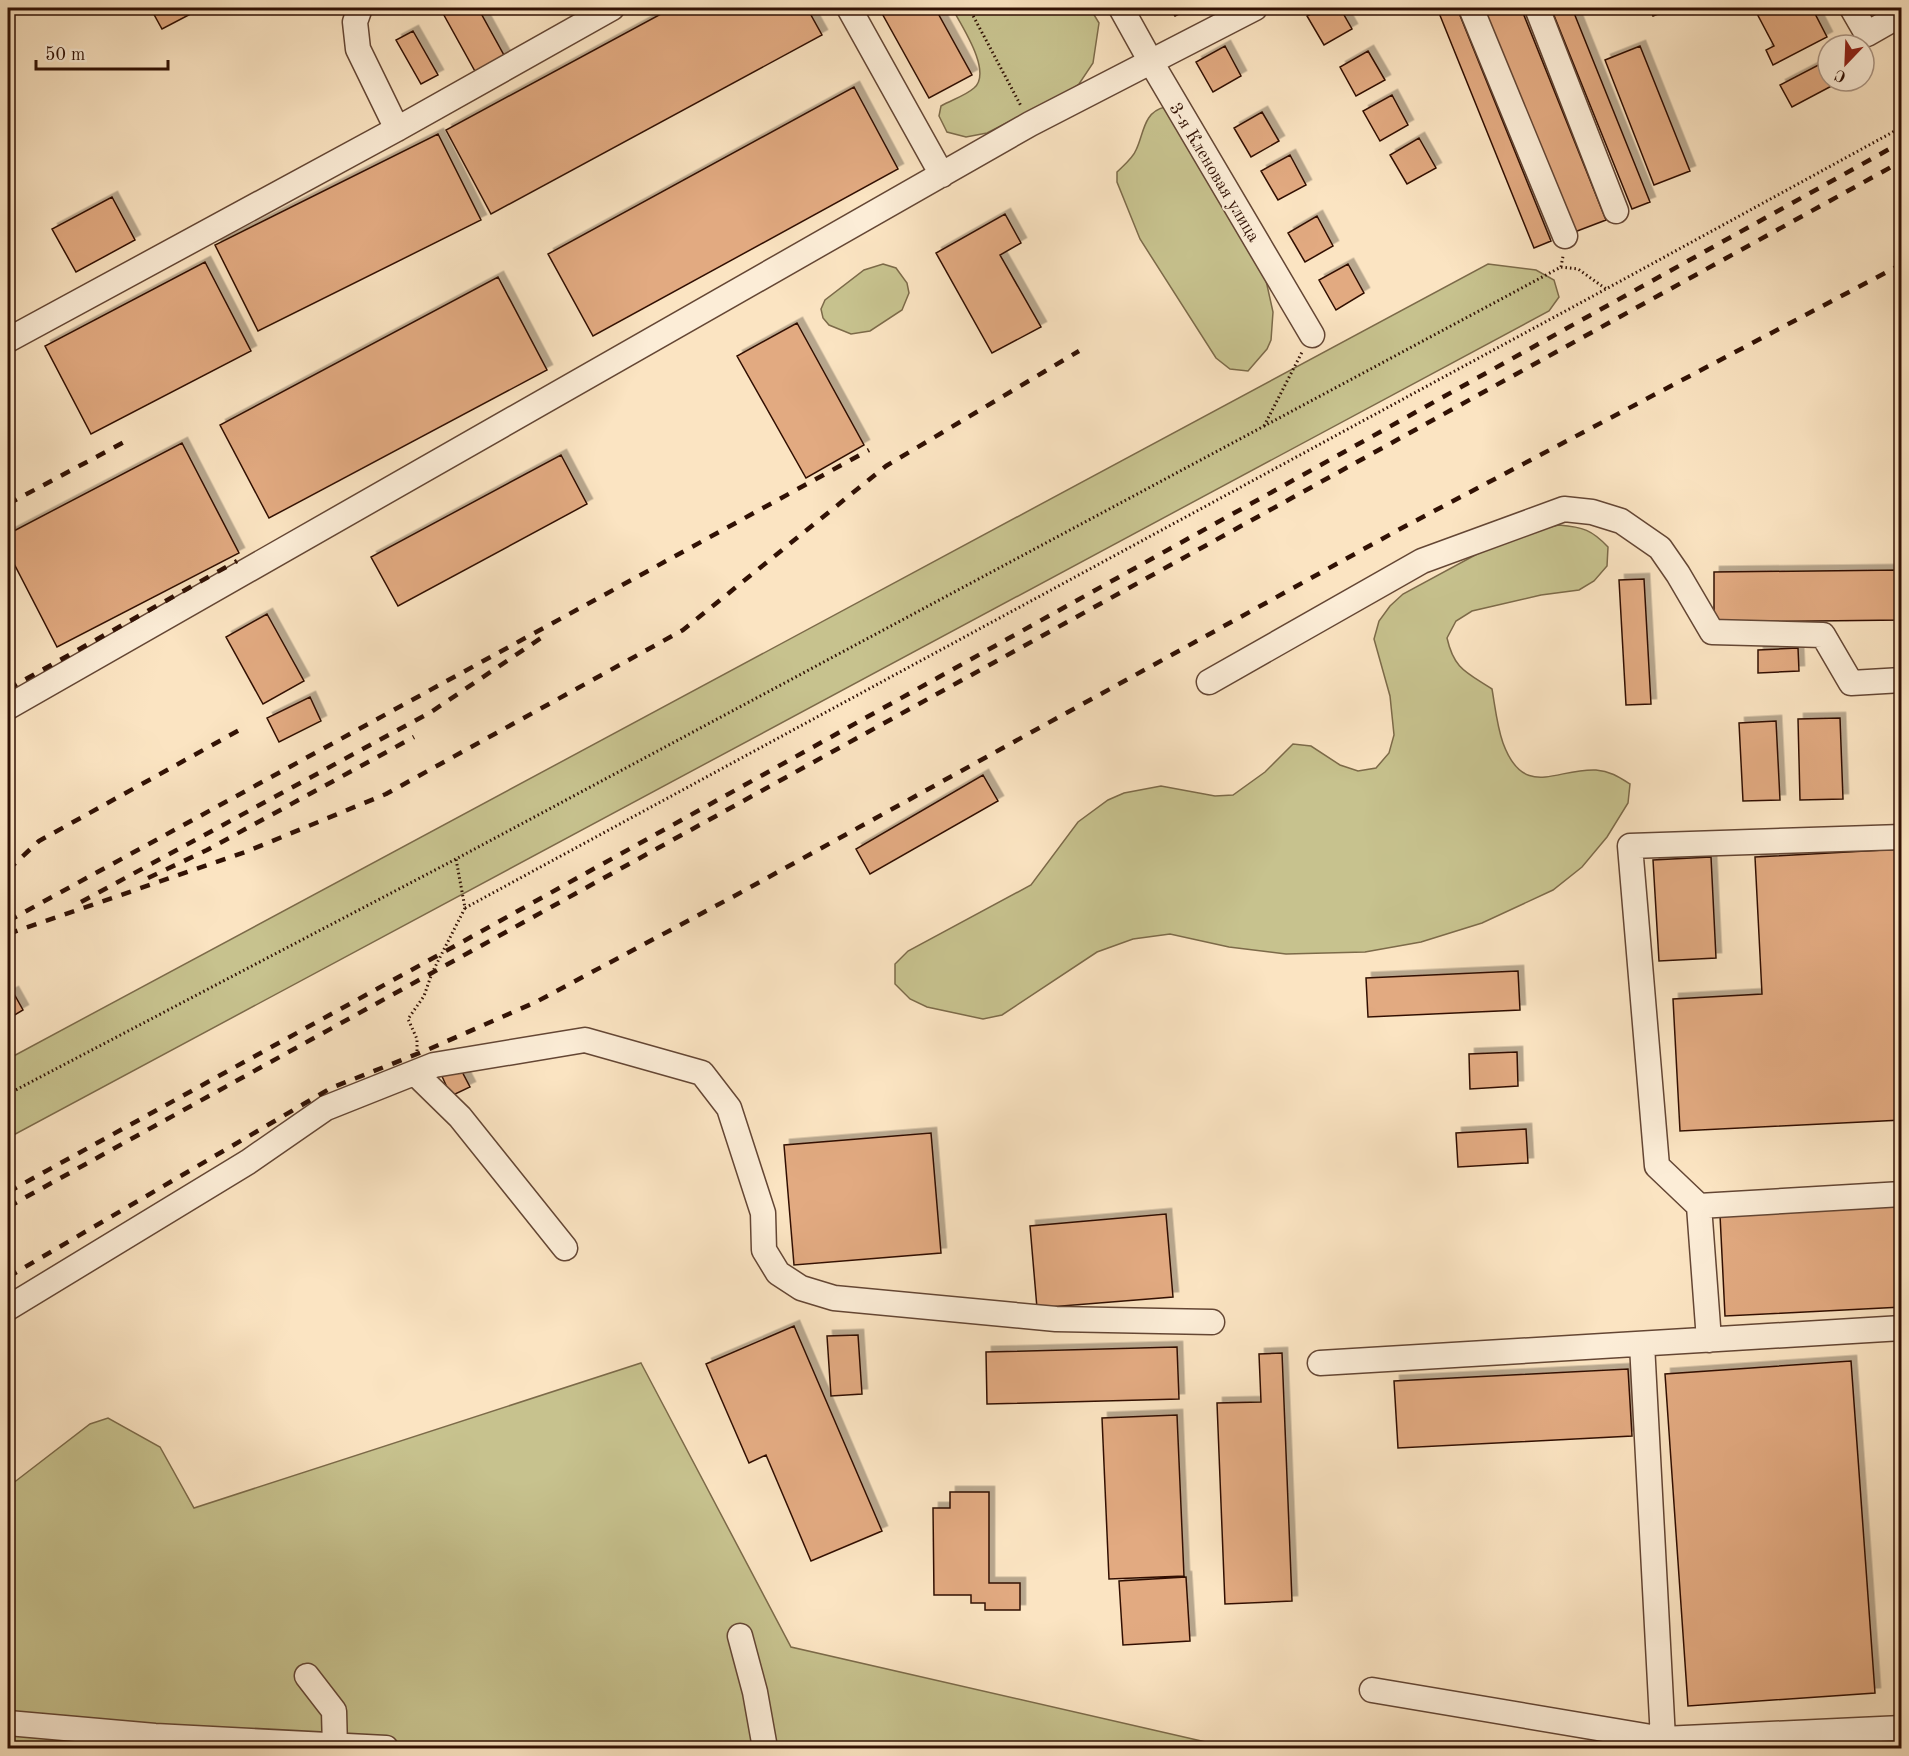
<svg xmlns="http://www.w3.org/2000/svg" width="1909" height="1756" font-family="'Old Standard TT',serif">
<defs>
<filter id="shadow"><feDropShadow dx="5.5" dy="-5.5" stdDeviation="0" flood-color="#0004"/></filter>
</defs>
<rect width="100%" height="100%" fill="#fbe4c2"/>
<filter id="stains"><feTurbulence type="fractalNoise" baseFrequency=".00333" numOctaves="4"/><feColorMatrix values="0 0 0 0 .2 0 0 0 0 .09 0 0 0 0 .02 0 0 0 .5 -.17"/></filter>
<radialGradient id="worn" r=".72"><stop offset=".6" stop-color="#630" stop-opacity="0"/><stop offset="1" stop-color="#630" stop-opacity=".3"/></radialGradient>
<!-- green -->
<path fill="#c7c28e" stroke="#7c6a49" stroke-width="1.5" d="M952,8H1090L1099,23L1093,63L1079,84L1071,90L987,133L966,137L947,132L939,116L941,106C951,100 965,96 974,88C993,72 961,25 952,8Z
M1165,107L1265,276L1273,312L1271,340L1267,349L1248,371L1230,369L1216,358L1140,239L1117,182V172C1123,166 1133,158 1136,150C1144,134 1143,112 1165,107Z
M883,264L896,268L907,283L909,293L902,310L870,331L851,334L829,325L823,318L821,309L825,300L864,270Z
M1488,264L1536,270L1554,280L1559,297L1549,311L8,1138V1059Z
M1559,525C1583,527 1592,530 1608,547L1607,566L1594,581L1579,590L1541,595L1472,611L1456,621L1447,638C1454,669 1466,672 1492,689C1495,706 1497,726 1503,743C1524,800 1556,768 1596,770C1610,771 1619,777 1630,784L1628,803L1607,837L1582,867L1553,890L1482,923L1421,942L1365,952L1286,954L1229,947L1170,934L1133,939L1097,952L1002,1015L983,1019L927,1007L910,999L895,984V964L908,951L1031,885L1078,822L1108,800L1124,793L1161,786L1215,796L1233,795L1265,772L1293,744L1311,746L1340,765L1358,771L1376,768L1389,753L1394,735L1390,696L1374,639L1379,621L1390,606L1403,594L1503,540L1521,533Z
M641,1363L791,1647L1232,1748H8V1487L90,1424L108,1418L160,1447L194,1508Z"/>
<!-- building -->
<path fill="#e2aa81" stroke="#311104" stroke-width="1.5" filter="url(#shadow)" d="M153,8H202L162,29L151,9Z
M440,8H478L505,57L476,73Z
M672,8H807L822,35L491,214L446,130Z
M879,8H935L972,75L929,98Z
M1170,8H1191L1175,16Z
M1322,8H1340L1352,29L1324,45L1307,16Z
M1437,8H1457L1551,241L1534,248Z
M1482,8H1521L1606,220L1572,233Z
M1551,8H1572L1650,202L1632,209Z
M1649,8H1673L1653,16Z
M1754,8H1812L1827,37L1773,65L1766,50L1774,46Z
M413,31L438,75L421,84L396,40Z
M1225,46L1241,76L1213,92L1196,62Z
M1640,46L1690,171L1654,185L1605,60Z
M1368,51L1385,80L1356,96L1340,67Z
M1828,60V81H1841L1792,107L1780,85Z
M854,87L898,169L593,336L548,254Z
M1392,95L1408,125L1380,141L1363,111Z
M1262,112L1279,141L1251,157L1234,128Z
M438,134L481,220L258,331L215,245Z
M1419,138L1436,168L1407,184L1390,155Z
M1290,155L1306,185L1278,200L1261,171Z
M112,197L135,240L76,272L52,229Z
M1005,214L1021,243L1000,255L1041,327L992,353L936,253Z
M1317,216L1333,246L1305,262L1288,233Z
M205,262L251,351L91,434L45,346Z
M1348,264L1364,293L1336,310L1319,280Z
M498,277L547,370L269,518L220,425Z
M797,323L864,445L806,478L737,356Z
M182,443L239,553L57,647L8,552V534Z
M561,455L587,504L398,606L371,557Z
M1902,570V620L1714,622V572Z
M1644,579L1651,704L1626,705L1619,580Z
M267,614L304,681L263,704L226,637Z
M1798,648L1799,671L1758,673V650Z
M310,697L321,721L279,742L267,718Z
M1840,718L1843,799L1800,800L1798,719Z
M1776,721L1780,800L1743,801L1739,723Z
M983,775L998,801L870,874L856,849Z
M1902,849V1120L1680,1131L1673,999L1762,994L1755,857Z
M1711,857L1716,958L1659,961L1653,860Z
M1518,971L1520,1010L1368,1017L1366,978Z
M13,992L23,1010L8,1019V995Z
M1517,1052L1518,1086L1470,1089L1469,1054Z
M458,1064L470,1087L451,1096L440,1072Z
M1526,1129L1528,1163L1458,1167L1456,1133Z
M931,1133L941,1253L794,1265L784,1145Z
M1902,1205V1307L1725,1316L1720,1215Z
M1166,1214L1173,1297L1037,1308L1030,1226Z
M794,1326L882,1531L811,1561L766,1455L749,1463L706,1364Z
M858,1335L862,1394L831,1396L827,1336Z
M1177,1347L1179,1399L987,1404L986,1352Z
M1282,1353L1292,1601L1225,1604L1217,1403L1261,1402L1259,1354Z
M1851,1361L1875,1693L1688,1706L1665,1374Z
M1628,1369L1632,1436L1398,1448L1394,1381Z
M1177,1415L1184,1576L1109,1579L1102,1418Z
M950,1492H989V1583H1020V1610H985V1603H971V1595H934L933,1508H950Z
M1186,1577L1190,1641L1123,1645L1119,1581Z"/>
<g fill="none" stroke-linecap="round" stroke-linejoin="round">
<!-- minor casing -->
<g stroke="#644634" stroke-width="27">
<path id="minor" d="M360,8L355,22L358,49L397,129
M849,8L942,175
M1121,8L1151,62L1312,335
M1471,8L1565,236
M1537,8L1616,211
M1852,8L1867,34L1902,14
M8,340L397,129L612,8
M1209,682L1422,561L1564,509L1592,512L1621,521L1660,548L1678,574L1712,632L1823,635L1851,683L1902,680
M8,707L1030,124L1255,8
M1902,837L1630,846L1657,1166L1699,1206L1902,1194
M415,1073L460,1117L565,1248
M1699,1206L1709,1340
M8,1308L248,1162L326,1108L434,1065L585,1040L702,1073L729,1108L763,1213L764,1250L778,1273L801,1288L834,1298L1056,1319L1212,1322
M1642,1344L1663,1739
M1320,1363L1902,1328
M740,1636L755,1692L765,1748
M307,1676L334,1711L335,1748
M1372,1690L1663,1739L1902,1728
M8,1723L155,1736L386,1748"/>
</g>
<!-- path -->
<path stroke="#311104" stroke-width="3" stroke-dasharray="1.5 3" stroke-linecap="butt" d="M969,8L1021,106
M1561,267L1578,269L1606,289L1902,127
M1264,426L1302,352
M465,908L1606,289
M417,1051V1039L408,1019L424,996L432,973L465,908L456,859
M8,1094L456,859L1561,267L1563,256"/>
<!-- minor -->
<use href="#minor" stroke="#fcedd7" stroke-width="24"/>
<!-- rail -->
<path stroke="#311104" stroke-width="4.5" stroke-dasharray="10 10" stroke-linecap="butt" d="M8,504L128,440
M8,689L237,561
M8,870L39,841L243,728
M148,878L207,850L414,737
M81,902L431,712L544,636
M8,921L869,450
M8,934L248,851L386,794L683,630L886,466L1079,351
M8,1192L444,952L1902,142
M8,1207L1902,161
M8,1277L331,1088L427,1050L536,1002L738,894L1400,529L1902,264"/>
</g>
<g text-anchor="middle" stroke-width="4.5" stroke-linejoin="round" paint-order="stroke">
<!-- street labels -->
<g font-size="18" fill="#311104" stroke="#fcedd7">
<text transform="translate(1215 172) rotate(59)" y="6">3-я Кленовая улица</text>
</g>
</g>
<!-- margin -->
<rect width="1909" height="1756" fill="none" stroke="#fbe4c2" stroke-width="30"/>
<rect x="9" y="9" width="1891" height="1738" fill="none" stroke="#311104" stroke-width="3"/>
<rect x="15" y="15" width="1879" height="1726" fill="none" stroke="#311104" stroke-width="1.5"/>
<!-- north arrow -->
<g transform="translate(1846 63) rotate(203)"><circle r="28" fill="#fcedd7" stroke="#ab9583" stroke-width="1.5"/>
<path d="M0-4.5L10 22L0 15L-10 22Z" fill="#8f2418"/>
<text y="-9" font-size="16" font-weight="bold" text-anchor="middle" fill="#311104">С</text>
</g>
<!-- scale -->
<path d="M36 60v9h132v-9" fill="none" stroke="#311104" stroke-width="3"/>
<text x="45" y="60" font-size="18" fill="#311104" stroke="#fcedd7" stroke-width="4.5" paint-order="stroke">50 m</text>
<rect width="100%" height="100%" filter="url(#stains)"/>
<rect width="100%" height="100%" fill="url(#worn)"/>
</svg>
